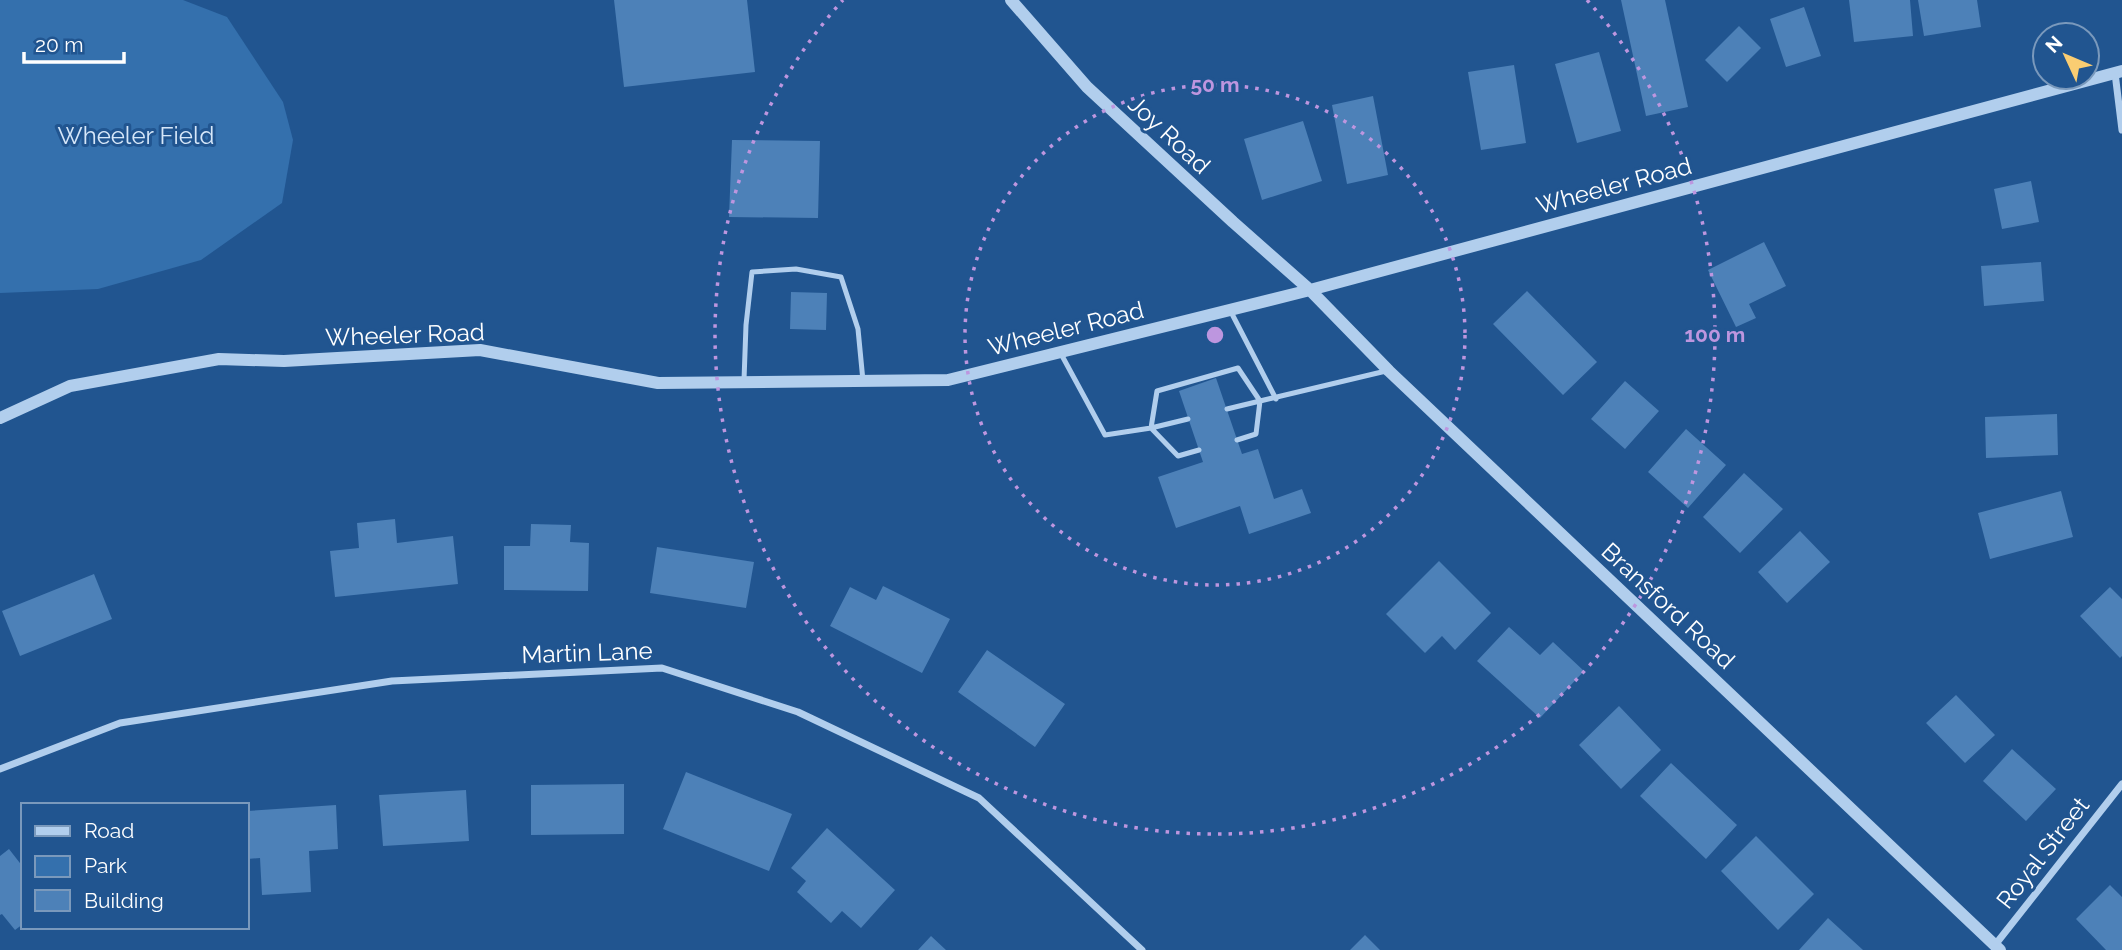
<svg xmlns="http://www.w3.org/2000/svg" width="2122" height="950" font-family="Raleway,sans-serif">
<rect width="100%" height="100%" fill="#215590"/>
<!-- green -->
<path fill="#3470ad" d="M0,0H183L227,17L283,102L293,140L282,203L201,260L98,289L0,293Z"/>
<!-- building -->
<path fill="#4d81b8" d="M614,0H747L755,72L624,87Z
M1621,0H1665L1688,107L1646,116Z
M1849,0H1910L1913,36L1854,42Z
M1918,0H1977L1981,27L1924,36Z
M1804,7L1821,56L1786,67L1770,19Z
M1739,26L1761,48L1727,82L1705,60Z
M1599,52L1621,131L1577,143L1555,64Z
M1514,65L1526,143L1481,150L1468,72Z
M1373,96L1388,175L1347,184L1332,105Z
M1303,121L1322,181L1262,200L1244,139Z
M732,140L820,141L818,218L729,217Z
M2031,181L2039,222L2002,229L1994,189Z
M1764,242L1786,286L1749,304L1756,318L1736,327L1708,270Z
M2041,262L2044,301L1984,306L1981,266Z
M1527,291L1597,362L1563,395L1493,324Z
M791,292L827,293L826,330L790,329Z
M1216,378L1242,454L1258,449L1274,499L1302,489L1311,513L1249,534L1240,506L1176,528L1158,477L1203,462L1179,391Z
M1625,381L1659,411L1625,449L1591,419Z
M2057,414L2058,455L1986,458L1985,417Z
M1686,429L1726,465L1688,508L1648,472Z
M1744,473L1783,509L1740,553L1703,517Z
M2061,491L2073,537L1990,559L1978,513Z
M395,519L397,543L453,536L458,584L335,597L330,551L359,548L357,523Z
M531,524L571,525L570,542L589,543L588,591L504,590V546H530Z
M1800,531L1830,562L1787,603L1758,572Z
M657,547L754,562L746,608L650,593Z
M1439,561L1491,613L1455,650L1442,636L1425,653L1386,614Z
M94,574L112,619L20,656L2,611Z
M883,586L950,619L922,673L830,626L850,587L876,600Z
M2110,587L2122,599V656L2120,658L2080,616Z
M1509,627L1540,655L1553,642L1584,671L1540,718L1477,661Z
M987,650L1065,704L1035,747L958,692Z
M1956,695L1995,735L1965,763L1926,723Z
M1619,706L1661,750L1621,789L1579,745Z
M2012,749L2056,789L2026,821L1983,781Z
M1671,763L1737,825L1706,859L1640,796Z
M686,772L792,814L769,871L663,829Z
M624,784V834L531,835V785Z
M466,790L469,841L383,846L379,795Z
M336,805L338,849L309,851L311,892L262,895L260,858L247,859V811Z
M827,828L895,890L861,928L842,911L831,923L797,892L806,881L791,868Z
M1756,836L1814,894L1778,930L1721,871Z
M9,849L23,867V924L15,930L2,914L0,915V856Z
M2110,885L2122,897V950H2106L2076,919Z
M1828,918L1863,950H1799Z
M1365,935L1380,950H1350Z
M931,936L946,950H918Z"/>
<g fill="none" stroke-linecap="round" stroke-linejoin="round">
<!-- service -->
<path stroke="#b1ceed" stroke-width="5" d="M1231,312L1276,399
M1060,352L1105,435L1151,428L1157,391L1238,368L1260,401L1386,371
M744,380L746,325L752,272L796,269L841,277L858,329L863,381
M1227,409L1260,401L1256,434L1237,440
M1188,419L1151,428L1178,456L1199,450"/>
<!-- minor -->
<path stroke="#b1ceed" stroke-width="7" d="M2115,73L2122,130
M0,769L120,723L392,681L662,668L798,712L979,798L1142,950
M1995,945L2122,784"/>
<!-- tertiary -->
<path stroke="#b1ceed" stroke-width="12" d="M1011,0L1087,87L1233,222L1310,290L1389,371L2000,950
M0,418L70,386L219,359L284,361L480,350L658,383L948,380L1310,290L2122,71"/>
</g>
<!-- distance rings -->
<g fill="none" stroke="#bd96df" stroke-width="3.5" stroke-dasharray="3.5 7">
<circle cx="1215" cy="335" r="250"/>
<path d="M1587 0A500 500 0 1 1 843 0"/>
</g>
<g text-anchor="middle" stroke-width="6" stroke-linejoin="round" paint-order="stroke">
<!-- street labels -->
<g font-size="24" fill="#fff" stroke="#215590">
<text transform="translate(1169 135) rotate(43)" y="8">Joy Road</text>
<text transform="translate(1614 186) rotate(-15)" y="8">Wheeler Road</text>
<text transform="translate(1066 329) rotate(-14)" y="8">Wheeler Road</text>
<text transform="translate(405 335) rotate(-2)" y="8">Wheeler Road</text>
<text transform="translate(1668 606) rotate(43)" y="8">Bransford Road</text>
<text transform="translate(587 653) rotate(-2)" y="8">Martin Lane</text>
<text transform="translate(2043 853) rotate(-52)" y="8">Royal Street</text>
</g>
<!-- park labels -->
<g font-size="24" fill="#d6e7f9" stroke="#215590">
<text x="136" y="144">Wheeler Field</text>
</g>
</g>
<circle cx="1215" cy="335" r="10" fill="#bd96df" stroke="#215590" stroke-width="3.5"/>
<g font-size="21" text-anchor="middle" font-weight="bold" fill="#bd96df" stroke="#215590" stroke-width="6" stroke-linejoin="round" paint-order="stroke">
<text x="1215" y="92">50 m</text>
<text x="1715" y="342">100 m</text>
</g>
<!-- legend -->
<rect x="21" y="803" width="228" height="126" fill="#215590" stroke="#7a99bc" stroke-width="2"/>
<rect x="35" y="826" width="35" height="10" fill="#b1ceed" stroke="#7a99bc" stroke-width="2"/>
<text x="84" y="838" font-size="21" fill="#ffffff">Road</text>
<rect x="35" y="856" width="35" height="21" fill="#3470ad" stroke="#7a99bc" stroke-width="2"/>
<text x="84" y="873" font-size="21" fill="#ffffff">Park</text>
<rect x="35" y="890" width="35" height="21" fill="#4d81b8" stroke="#7a99bc" stroke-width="2"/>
<text x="84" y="908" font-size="21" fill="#ffffff">Building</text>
<!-- north arrow -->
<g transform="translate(2066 56) rotate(314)"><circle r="33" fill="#215590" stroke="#7a99bc" stroke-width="2"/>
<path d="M0-5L12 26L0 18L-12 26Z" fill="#facd72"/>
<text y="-10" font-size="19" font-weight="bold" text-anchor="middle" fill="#ffffff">N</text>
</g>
<!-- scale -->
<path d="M24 52v10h100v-10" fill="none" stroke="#ffffff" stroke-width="3.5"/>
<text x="35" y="52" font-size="21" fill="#ffffff" stroke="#215590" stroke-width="5" paint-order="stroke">20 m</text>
</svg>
